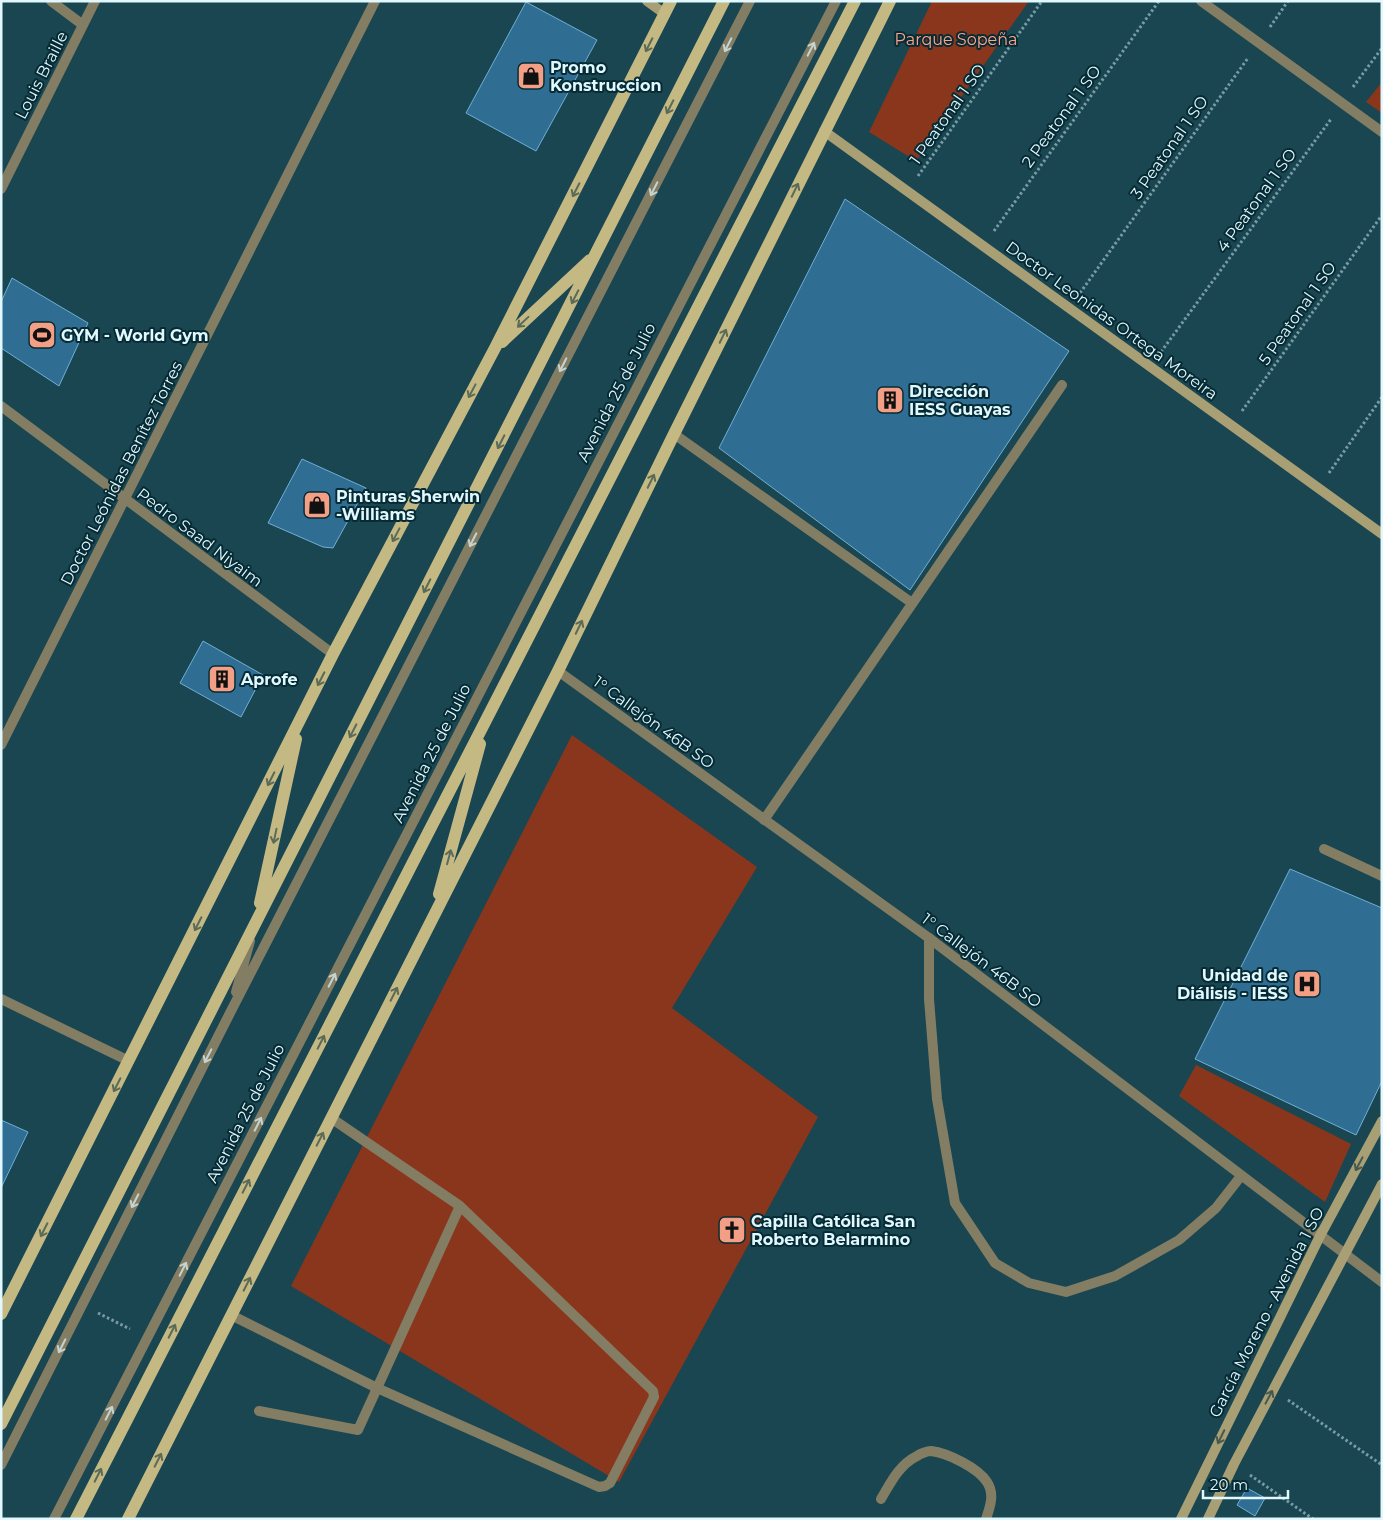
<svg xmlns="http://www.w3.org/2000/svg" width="1383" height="1520" font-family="Montserrat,sans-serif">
<rect width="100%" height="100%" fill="#194651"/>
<!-- green -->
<path fill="#8a361d" d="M932,1H1029L916,161L869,132Z
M1382,82V113L1366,102Z
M572,735L757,867L672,1008L818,1117L619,1482L291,1286Z
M1196,1065L1351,1144L1325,1202L1179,1096Z"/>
<!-- building -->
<path fill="#2f6e92" stroke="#70afd6" d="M526,2L597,40L536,151L466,113Z
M845,199L1069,351L910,590L719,448Z
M12,278L88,323L59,386L1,348V302Z
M302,459L366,488L333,548L323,547L268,523Z
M203,641L263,675L241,717L180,683Z
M1290,869L1382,908V1081L1356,1135L1195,1059Z
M1,1120L28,1132L1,1188Z
M1247,1488L1265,1498L1255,1516L1237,1505Z"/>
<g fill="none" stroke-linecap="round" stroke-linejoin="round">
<!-- path -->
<path stroke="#799ba4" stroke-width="3" stroke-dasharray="2.5 2.5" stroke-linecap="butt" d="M1270,27L1288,1
M1353,87L1382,48
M918,176L1042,1
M994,231L1159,1
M1080,293L1248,58
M1161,352L1331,119
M1242,411L1382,215
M1329,473L1382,397
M98,1313L130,1329
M1288,1400L1382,1465
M1250,1475L1313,1519"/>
<!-- lane -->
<path stroke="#837d63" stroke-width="10" d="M674,434L912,603
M764,820L1062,385
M1324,849L1382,876
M929,938V999L937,1099L955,1203L995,1263L1029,1283L1066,1292L1115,1276L1179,1240L1216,1208L1241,1176
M236,992L250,941
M331,1118L460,1206
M231,1315L377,1388L599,1487L605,1486L610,1483L654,1397L653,1391L460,1206L358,1430L259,1411
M1,1465L230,1013L750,1
M881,1499C891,1482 899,1465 917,1456C920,1454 927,1451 931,1451C948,1453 978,1468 987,1482C995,1494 990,1507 986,1519
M54,1519L836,1"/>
<!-- street -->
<path stroke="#837d63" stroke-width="10" d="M51,1L83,25
M1201,1L1382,132
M1,189L95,1
M1,406L333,654
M558,671L929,938L1382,1282
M1,745L375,1
M1,999L129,1061"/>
<!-- secondary -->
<path stroke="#a99f75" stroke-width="10" d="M647,1L665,14
M824,131L1382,534
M1181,1519L1320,1236L1382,1121
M1208,1519L1234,1464L1382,1184"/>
<!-- primary -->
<path stroke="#c5b983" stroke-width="12" d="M502,342L590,260
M439,894L480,744
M260,903L296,739
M1,1314L333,654L495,348L671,1
M1,1424C240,949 486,477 724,1
M76,1519L855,1
M128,1519L558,671L674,434L890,1"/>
</g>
<!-- one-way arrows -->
<defs><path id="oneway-shaft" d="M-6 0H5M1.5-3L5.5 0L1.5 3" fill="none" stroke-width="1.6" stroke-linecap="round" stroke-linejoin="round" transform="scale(1.25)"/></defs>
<g stroke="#5c6b58">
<use href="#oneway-shaft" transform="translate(649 45) rotate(117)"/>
<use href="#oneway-shaft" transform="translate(670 107) rotate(117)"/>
<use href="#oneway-shaft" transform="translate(576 190) rotate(117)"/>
<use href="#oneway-shaft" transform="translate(795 190) rotate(-64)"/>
<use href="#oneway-shaft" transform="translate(575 297) rotate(117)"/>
<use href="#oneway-shaft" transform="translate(523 322) rotate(137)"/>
<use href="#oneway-shaft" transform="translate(723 336) rotate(-64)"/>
<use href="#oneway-shaft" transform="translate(472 391) rotate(118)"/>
<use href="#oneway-shaft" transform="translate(501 442) rotate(117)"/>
<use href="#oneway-shaft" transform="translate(651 481) rotate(-64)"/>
<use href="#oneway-shaft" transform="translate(396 535) rotate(118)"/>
<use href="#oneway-shaft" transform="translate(427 586) rotate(117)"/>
<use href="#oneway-shaft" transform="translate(579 627) rotate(-64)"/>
<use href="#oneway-shaft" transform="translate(321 679) rotate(117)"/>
<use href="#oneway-shaft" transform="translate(353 731) rotate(117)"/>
<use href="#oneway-shaft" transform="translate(271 779) rotate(117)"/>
<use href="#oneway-shaft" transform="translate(275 836) rotate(102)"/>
<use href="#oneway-shaft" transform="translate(449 857) rotate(-75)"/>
<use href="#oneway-shaft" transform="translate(198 924) rotate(117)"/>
<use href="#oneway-shaft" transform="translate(394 994) rotate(-63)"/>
<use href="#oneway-shaft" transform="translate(321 1042) rotate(-63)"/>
<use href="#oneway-shaft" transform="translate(117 1085) rotate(117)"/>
<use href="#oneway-shaft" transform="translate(320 1139) rotate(-63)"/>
<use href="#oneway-shaft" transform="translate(246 1186) rotate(-63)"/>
<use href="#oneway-shaft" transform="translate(44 1230) rotate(117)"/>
<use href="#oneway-shaft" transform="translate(247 1284) rotate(-63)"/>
<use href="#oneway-shaft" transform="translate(172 1331) rotate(-63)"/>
<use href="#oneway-shaft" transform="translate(158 1460) rotate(-63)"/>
<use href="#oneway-shaft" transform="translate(98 1475) rotate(-63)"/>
</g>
<g stroke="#c5d3d0">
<use href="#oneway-shaft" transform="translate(728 45) rotate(117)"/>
<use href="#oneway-shaft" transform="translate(811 49) rotate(-63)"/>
<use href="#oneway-shaft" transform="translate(654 189) rotate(117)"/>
<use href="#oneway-shaft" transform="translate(563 365) rotate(117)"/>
<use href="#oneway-shaft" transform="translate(473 540) rotate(117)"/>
<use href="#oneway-shaft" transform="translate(332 980) rotate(-63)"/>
<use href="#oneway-shaft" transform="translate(208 1056) rotate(117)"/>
<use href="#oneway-shaft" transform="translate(258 1124) rotate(-63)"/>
<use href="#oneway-shaft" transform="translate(135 1201) rotate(117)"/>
<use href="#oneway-shaft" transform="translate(183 1269) rotate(-63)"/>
<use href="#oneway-shaft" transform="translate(62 1346) rotate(117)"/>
<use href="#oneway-shaft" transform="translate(109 1413) rotate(-63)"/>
</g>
<g stroke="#47594e">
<use href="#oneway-shaft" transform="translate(1359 1164) rotate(118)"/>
<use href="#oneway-shaft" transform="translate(1269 1397) rotate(-62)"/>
<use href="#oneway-shaft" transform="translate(1221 1437) rotate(116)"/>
</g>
<!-- icons -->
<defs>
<g id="shop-square" transform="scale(1.4375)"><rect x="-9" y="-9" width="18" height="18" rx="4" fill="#f39f86" stroke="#062b34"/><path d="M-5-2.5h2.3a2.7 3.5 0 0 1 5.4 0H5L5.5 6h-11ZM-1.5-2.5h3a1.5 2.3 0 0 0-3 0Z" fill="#111"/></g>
<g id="stadium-square" transform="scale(1.4375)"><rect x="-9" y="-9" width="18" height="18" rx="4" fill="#f39f86" stroke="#062b34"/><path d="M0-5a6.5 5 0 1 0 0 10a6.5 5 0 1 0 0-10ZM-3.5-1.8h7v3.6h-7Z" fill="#111"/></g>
<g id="building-square" transform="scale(1.4375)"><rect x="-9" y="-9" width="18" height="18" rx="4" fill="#f39f86" stroke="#062b34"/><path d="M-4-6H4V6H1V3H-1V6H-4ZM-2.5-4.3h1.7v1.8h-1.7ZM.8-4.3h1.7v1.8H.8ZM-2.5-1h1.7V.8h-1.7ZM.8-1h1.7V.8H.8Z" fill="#111"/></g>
<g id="hospital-square" transform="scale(1.4375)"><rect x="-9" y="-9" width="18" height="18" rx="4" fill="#f39f86" stroke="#062b34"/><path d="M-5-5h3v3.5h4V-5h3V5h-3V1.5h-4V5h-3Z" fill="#111"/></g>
<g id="church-square" transform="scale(1.4375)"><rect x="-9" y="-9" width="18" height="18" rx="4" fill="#f39f86" stroke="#062b34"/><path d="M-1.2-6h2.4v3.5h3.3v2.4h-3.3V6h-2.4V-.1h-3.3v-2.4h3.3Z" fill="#111"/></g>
</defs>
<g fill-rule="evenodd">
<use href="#shop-square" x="531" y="76"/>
<use href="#stadium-square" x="42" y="335"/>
<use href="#building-square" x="890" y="400"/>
<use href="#shop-square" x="317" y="505"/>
<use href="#building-square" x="222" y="679"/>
<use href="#hospital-square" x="1307" y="984"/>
<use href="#church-square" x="732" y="1230"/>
</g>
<g text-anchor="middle" stroke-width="4" stroke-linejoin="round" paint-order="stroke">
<!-- park labels -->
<g font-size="16" fill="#fda48a" stroke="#062b34">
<text x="956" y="45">Parque Sopeña</text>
</g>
<!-- poi labels -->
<g font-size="16" font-weight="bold" fill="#e1f8ff" stroke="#062b34" text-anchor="start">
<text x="550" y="73">Promo<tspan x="550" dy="18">Konstruccion</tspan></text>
<text x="61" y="341">GYM - World Gym</text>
<text x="909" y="397">Dirección<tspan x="909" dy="18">IESS Guayas</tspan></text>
<text x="336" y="502">Pinturas Sherwin<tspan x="336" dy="18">-Williams</tspan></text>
<text x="241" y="685">Aprofe</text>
<text x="1288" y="981" text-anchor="end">Unidad de<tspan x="1288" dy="18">Diálisis - IESS</tspan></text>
<text x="751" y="1227">Capilla Católica San<tspan x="751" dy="18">Roberto Belarmino</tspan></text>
</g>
<!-- street labels -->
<g font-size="16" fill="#e1f8ff" stroke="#062b34">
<text transform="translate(41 75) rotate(-63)" y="6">Louis Braille</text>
<text transform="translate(947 114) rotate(-55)" y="6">1 Peatonal 1 SO</text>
<text transform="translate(1061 116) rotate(-54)" y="6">2 Peatonal 1 SO</text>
<text transform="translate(1169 147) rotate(-55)" y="6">3 Peatonal 1 SO</text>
<text transform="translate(1256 200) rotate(-54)" y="6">4 Peatonal 1 SO</text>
<text transform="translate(1297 313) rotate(-55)" y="6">5 Peatonal 1 SO</text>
<text transform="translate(1112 320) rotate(36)" y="6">Doctor Leonidas Ortega Moreira</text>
<text transform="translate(616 392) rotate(-63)" y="6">Avenida 25 de Julio</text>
<text transform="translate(121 473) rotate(-63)" y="6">Doctor Leónidas Benítez Torres</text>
<text transform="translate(200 537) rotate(37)" y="6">Pedro Saad Niyaim</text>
<text transform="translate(654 722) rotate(36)" y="6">1° Callejón 46B SO</text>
<text transform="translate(431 753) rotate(-63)" y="6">Avenida 25 de Julio</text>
<text transform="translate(982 960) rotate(37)" y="6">1° Callejón 46B SO</text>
<text transform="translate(245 1113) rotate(-63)" y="6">Avenida 25 de Julio</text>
<text transform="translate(1266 1312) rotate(-63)" y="6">García Moreno - Avenida 1 SO</text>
</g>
</g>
<!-- border -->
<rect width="1383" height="1520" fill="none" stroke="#e1f8ff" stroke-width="5"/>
<!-- scale -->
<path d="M1203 1490v8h85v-8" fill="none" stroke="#e1f8ff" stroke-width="2.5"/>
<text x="1210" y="1490" font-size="15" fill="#e1f8ff" stroke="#062b34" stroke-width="4" paint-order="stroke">20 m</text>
</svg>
